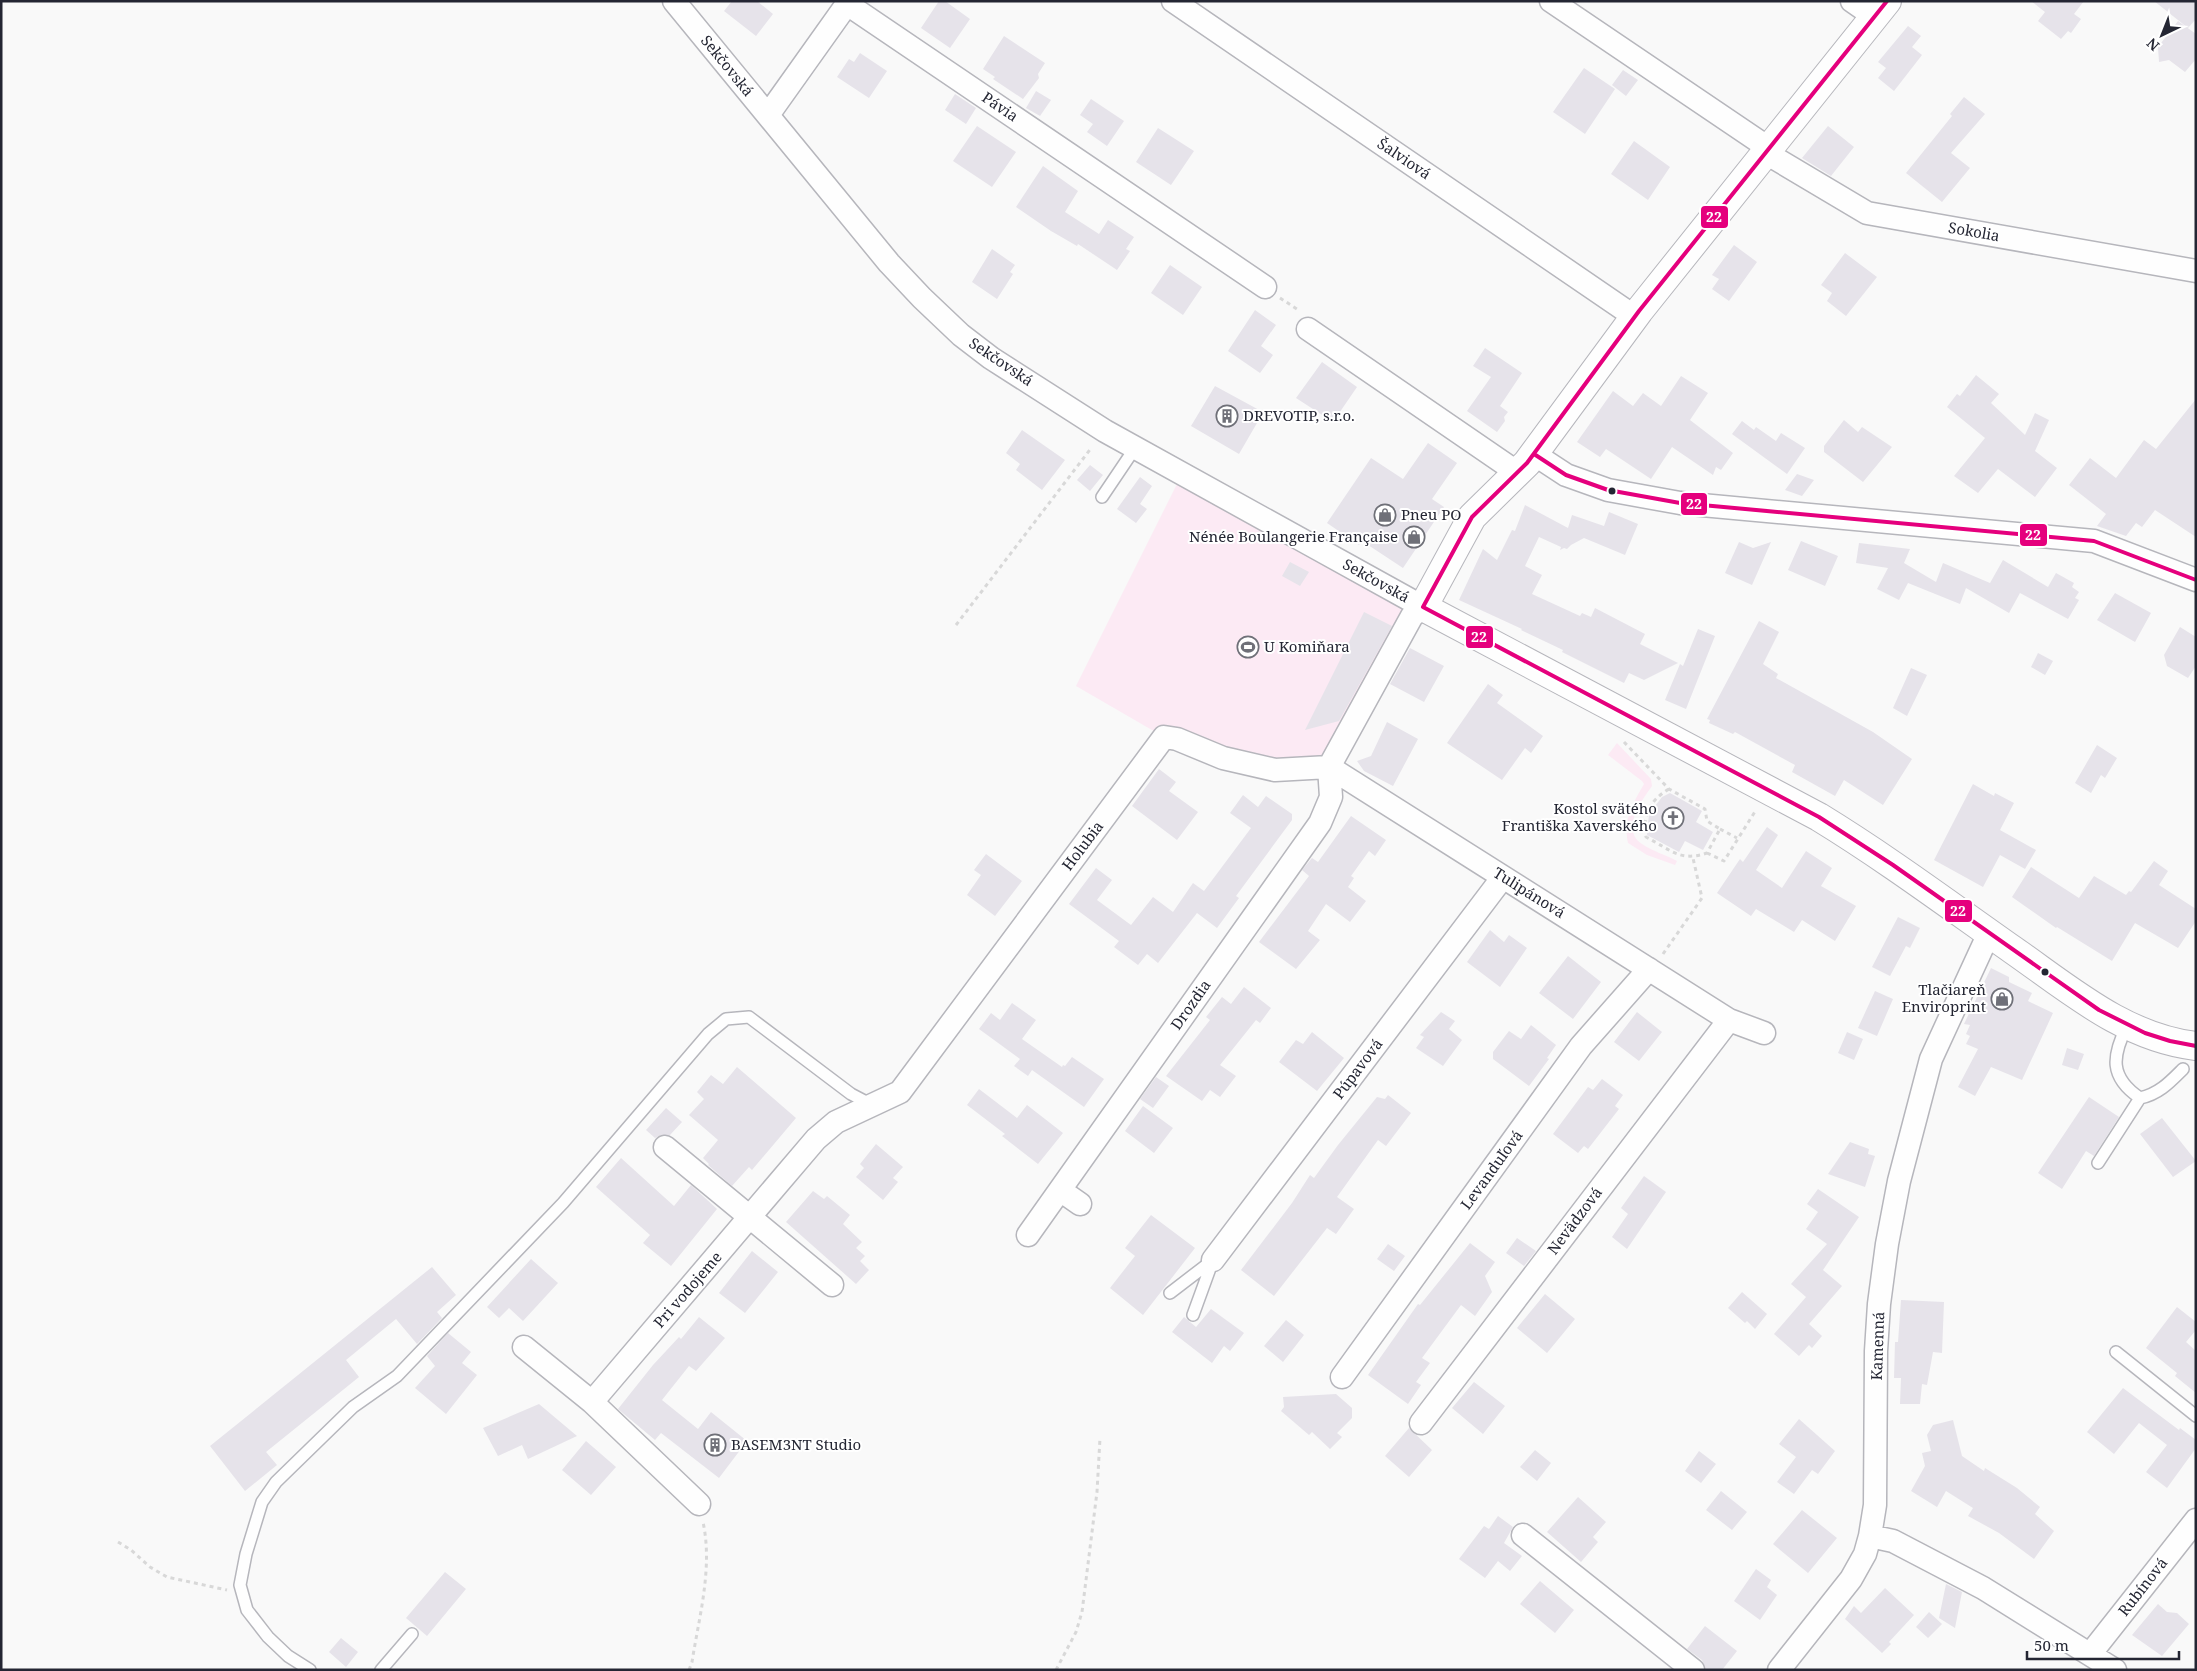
<svg xmlns="http://www.w3.org/2000/svg" width="2197" height="1671" font-family="'Noto Serif',serif">
<rect width="100%" height="100%" fill="#f9f9f9"/>
<!-- green -->
<path fill="#fceaf4" d="M1182,474L1423,607L1329,767L1275,770L1164,737L1076,686Z
M1617,743L1651,779L1652,786C1642,800 1620,830 1642,844C1652,851 1666,855 1677,861L1675,865L1647,855L1628,843C1623,820 1633,803 1644,784L1642,781L1608,755Z"/>
<!-- building -->
<path fill="#e6e3ea" d="M732,1H757L773,14L756,36L724,11Z
M939,1H945L970,19L950,48L921,28Z
M2031,1H2084L2074,14L2081,19L2071,33L2068,31L2061,39L2038,21L2045,12Z
M2154,1H2196V19L2188,28Z
M2178,21L2196,34V59L2185,72L2169,60L2159,62L2158,47Z
M1908,26L1921,36L1912,47L1922,55L1894,91L1878,78L1886,68L1878,62Z
M1004,36L1045,63L1038,74L1039,78L1023,99L993,79L995,77L983,69Z
M860,53L887,71L869,98L837,77L849,59L854,62Z
M1584,68L1615,89L1585,134L1553,112Z
M1623,70L1638,80L1626,96L1612,85Z
M1036,91L1051,100L1040,116L1026,108Z
M955,94L976,108L966,124L945,110Z
M1964,97L1985,114L1951,153L1970,168L1942,202L1906,173L1952,116L1950,114Z
M1091,99L1124,121L1107,146L1087,132L1093,124L1080,115Z
M977,126L1016,152L992,187L953,161Z
M1828,126L1854,147L1831,176L1802,158Z
M1158,128L1194,151L1171,185L1136,162Z
M1634,141L1670,167L1648,200L1611,174Z
M1043,166L1078,191L1065,212L1099,234L1108,220L1134,237L1126,249L1130,251L1117,270L1078,244L1077,246L1051,231L1016,207Z
M1734,245L1757,262L1729,301L1712,289L1719,279L1712,275Z
M992,249L1015,265L1010,272L1013,274L997,299L972,282Z
M1845,253L1877,277L1846,316L1827,301L1832,293L1821,285Z
M1170,265L1202,287L1183,315L1151,293Z
M1255,310L1276,325L1261,346L1273,355L1260,373L1228,351Z
M1485,348L1522,373L1500,406L1508,412L1504,417L1505,421L1497,432L1467,411L1491,377L1473,366Z
M1322,362L1357,387L1333,422L1296,398Z
M1976,375L1999,394L1991,403L2025,435L2035,413L2049,420L2035,451L2057,468L2035,497L1998,469L1978,493L1954,476L1985,438L1947,407L1957,394L1960,396Z
M1681,376L1708,393L1690,420L1733,453L1721,470L1716,467L1713,475L1672,447L1651,479L1606,449L1600,457L1577,442L1613,391L1633,406L1643,393L1661,406Z
M1215,386L1261,411L1255,422L1257,423L1239,454L1191,426Z
M2196,399V537L2155,510L2142,527L2136,523L2126,536L2097,526L2106,514L2069,485L2090,458L2116,478L2144,440L2156,449Z
M1844,420L1858,432L1862,427L1892,447L1863,482L1824,452V446Z
M1742,421L1754,430L1756,427L1776,441L1781,433L1805,448L1787,474L1732,434Z
M1022,430L1065,460L1042,490L1016,470L1020,464L1006,453Z
M1428,443L1457,463L1432,499L1444,507L1403,568L1362,541L1359,545L1327,523L1371,458L1403,479Z
M1090,465L1103,475L1090,491L1077,480Z
M1797,474L1814,480L1802,496L1785,490Z
M1140,477L1152,486L1140,504L1147,509L1136,523L1117,509Z
M1525,505L1568,528L1572,515L1604,526L1609,512L1638,524L1625,555L1584,538L1571,545L1567,549L1564,548L1560,550L1561,547L1539,537L1525,566L1542,575L1532,594L1580,616L1582,613L1591,617L1595,608L1645,634L1640,644L1678,663L1644,680L1629,673L1624,683L1562,652L1563,650L1521,630L1522,629L1459,600L1483,549L1497,560L1512,530L1515,531Z
M1801,541L1838,556L1825,586L1788,570Z
M1739,542L1753,548L1771,542L1752,585L1725,573Z
M1859,543L1910,549L1904,563L1936,582L1943,563L1990,583L2003,560L2048,587L2056,573L2074,583L2072,587L2079,592L2075,598L2079,600L2068,619L2020,593L2009,613L1966,588L1960,604L1908,583L1899,600L1877,589L1888,568L1856,563Z
M1290,562L1309,572L1300,586L1282,576Z
M2115,593L2151,613L2135,642L2097,620Z
M1364,612L1392,626L1339,721L1305,730Z
M1759,621L1779,632L1763,664L1778,674L1776,678L1873,732L1912,759L1883,805L1844,780L1835,796L1792,772L1795,765L1735,732L1733,734L1709,723L1710,720L1707,719Z
M2180,627L2196,637V666L2188,678L2167,666L2164,655Z
M1698,629L1715,636L1686,709L1665,700L1680,664L1683,666Z
M1410,648L1444,666L1424,702L1390,684Z
M2038,653L2053,661L2045,675L2031,667Z
M1911,668L1927,675L1907,716L1893,708Z
M1488,684L1503,695L1497,703L1543,736L1531,753L1525,748L1502,780L1447,743Z
M1387,722L1418,739L1393,786L1364,771L1357,761L1371,756Z
M2097,745L2117,758L2105,778L2101,775L2091,793L2075,783Z
M1159,769L1176,782L1169,791L1198,812L1177,840L1132,806Z
M1973,784L1994,796L1995,793L2014,803L2000,830L2036,850L2025,869L2000,855L1983,887L1934,860Z
M1670,793L1702,811L1696,822L1713,832L1703,850L1685,841L1679,852L1647,835L1649,814L1662,797Z
M1243,795L1258,807L1266,796L1292,814V820L1236,896L1239,898L1217,928L1197,913L1158,963L1147,954L1138,965L1114,947L1119,941L1069,904L1096,868L1112,880L1097,900L1131,925L1153,897L1173,912L1193,883L1204,891L1251,828L1230,813Z
M1351,816L1386,840L1375,856L1369,851L1351,876L1354,878L1348,887L1366,901L1350,922L1326,904L1308,931L1320,940L1296,969L1259,942L1309,876L1302,870L1312,858L1318,862Z
M1767,827L1778,835L1756,870L1782,888L1806,851L1832,868L1821,886L1856,906L1835,941L1802,920L1794,932L1756,909L1751,916L1717,893L1740,859L1743,862Z
M986,854L1022,881L995,916L967,895L981,875L974,870Z
M2154,861L2168,871L2159,885L2196,909V921L2178,948L2135,923L2112,961L2057,927L2056,928L2012,897L2031,867L2079,898L2094,876L2126,895L2129,891L2131,892Z
M1898,917L1920,928L1910,948L1906,946L1890,976L1872,967Z
M1490,930L1504,942L1509,935L1527,948L1500,987L1467,962Z
M1568,956L1601,982L1573,1019L1539,993Z
M1991,968L2009,977V982L2032,993L2028,1001L2053,1013L2022,1080L1991,1067L1975,1096L1958,1087L1978,1049L1966,1044L1970,1036L1966,1034L1970,1025L1964,1024Z
M1244,987L1271,1008L1260,1023L1256,1020L1220,1065L1236,1076L1220,1097L1210,1090L1202,1101L1166,1076L1210,1020L1206,1017L1222,997L1231,1004Z
M1875,991L1893,999L1877,1036L1858,1028Z
M1012,1003L1036,1020L1022,1039L1062,1067L1063,1065L1065,1066L1072,1057L1104,1079L1084,1107L1032,1070L1028,1076L1014,1066L1020,1059L979,1029L991,1013L1000,1020Z
M1441,1012L1455,1021L1449,1029L1462,1040L1443,1066L1416,1048L1424,1037L1420,1035Z
M1637,1012L1662,1032L1639,1061L1614,1042Z
M1531,1025L1556,1045L1547,1058L1549,1059L1529,1086L1493,1059V1052L1509,1031L1521,1039Z
M1312,1032L1344,1058L1317,1091L1279,1062L1296,1040L1303,1044Z
M1847,1032L1863,1039L1854,1060L1838,1053Z
M2067,1048L2084,1054L2078,1070L2062,1065Z
M737,1067L796,1118L752,1170L749,1167L732,1186L708,1165L709,1164L703,1158L718,1140L689,1115L704,1099L697,1092L711,1075L723,1084Z
M1156,1077L1169,1086L1153,1108L1140,1099Z
M1602,1079L1623,1095L1615,1106L1619,1109L1588,1149L1584,1146L1578,1153L1553,1134L1588,1087L1593,1090Z
M979,1089L1017,1118L1027,1105L1063,1133L1038,1164L1002,1136L1005,1134L967,1105Z
M1388,1095L1411,1113L1386,1146L1378,1140L1337,1197L1354,1209L1336,1234L1327,1228L1274,1296L1241,1270L1292,1203L1310,1175L1314,1178L1338,1145L1377,1097L1385,1099Z
M2089,1097L2119,1117L2094,1156L2086,1151L2062,1189L2038,1173Z
M1143,1106L1173,1128L1154,1153L1125,1131Z
M666,1108L682,1122L670,1135H661L655,1138L646,1130Z
M2162,1118L2196,1161L2173,1177L2140,1134Z
M1850,1142L1869,1149L1868,1154L1875,1156L1865,1187L1828,1174Z
M876,1144L903,1167L893,1178L898,1182L883,1200L856,1177L864,1168L860,1164Z
M621,1158L674,1206L691,1185L717,1209L671,1266L643,1243L650,1235L596,1187Z
M1644,1176L1666,1192L1627,1249L1612,1237L1628,1214L1621,1208Z
M1818,1189L1859,1217L1823,1270L1842,1286L1809,1324L1822,1336L1812,1348L1809,1345L1799,1356L1774,1334L1806,1297L1791,1284L1827,1244L1806,1229L1818,1212L1807,1204Z
M813,1191L824,1199L827,1196L850,1215L843,1224L862,1242L856,1248L865,1256L860,1261L869,1270L856,1284L786,1222Z
M1151,1215L1195,1248L1143,1315L1110,1288L1135,1256L1125,1248Z
M1517,1238L1536,1251L1524,1266L1506,1253Z
M1470,1243L1495,1262L1485,1276L1492,1292L1475,1316L1461,1305L1422,1358L1430,1363L1416,1382L1421,1385L1408,1404L1368,1375L1418,1304L1420,1305Z
M1388,1244L1405,1256L1394,1271L1377,1259Z
M752,1251L778,1272L745,1313L719,1293Z
M531,1259L558,1283L523,1321L509,1308L499,1318L487,1307Z
M432,1267L456,1295L437,1312L442,1318L417,1344L396,1319L346,1360L359,1377L266,1452L277,1465L245,1491L210,1446Z
M1742,1292L1767,1314L1755,1329L1747,1321L1745,1323L1728,1308Z
M1545,1294L1575,1319L1547,1353L1517,1328Z
M1901,1300L1944,1302L1942,1353L1933,1352L1927,1385L1922,1384L1920,1404H1900L1901,1378H1894L1895,1342H1898Z
M2177,1307L2196,1322V1330L2186,1342L2196,1351V1393L2175,1376L2177,1373L2146,1348Z
M1211,1309L1244,1333L1230,1351L1224,1346L1212,1363L1172,1332L1184,1317L1196,1327Z
M699,1317L725,1338L696,1371L689,1366L662,1400L698,1429L711,1412L747,1441L719,1478L661,1433L655,1440L618,1409L653,1365L679,1337L681,1339Z
M1286,1320L1304,1335L1283,1362L1264,1346Z
M448,1333L471,1352L462,1363L477,1375L446,1414L415,1388L435,1366L427,1356Z
M1474,1382L1505,1406L1483,1434L1452,1408Z
M2123,1388L2179,1430L2180,1428L2196,1440V1448L2167,1488L2146,1472L2167,1445L2139,1423L2114,1454L2087,1432Z
M1336,1394L1352,1408V1418L1337,1433L1342,1437L1330,1449L1312,1432L1309,1435L1281,1411L1284,1407L1283,1397Z
M539,1404L577,1436L528,1459L522,1445L498,1456L483,1428Z
M1799,1419L1835,1451L1818,1474L1812,1470L1794,1494L1777,1482L1796,1457L1779,1444Z
M1953,1420L1962,1456L1984,1471L1985,1468L2017,1488L2040,1507L2035,1514L2054,1531L2034,1559L1999,1533L1968,1516L1973,1508L1946,1491L1937,1507L1911,1491L1925,1466L1922,1453L1931,1451L1927,1435L1933,1425Z
M1409,1428L1432,1450L1409,1477L1385,1456Z
M586,1441L616,1467L591,1495L562,1470Z
M1535,1450L1551,1463L1537,1481L1520,1467Z
M1699,1451L1716,1464L1701,1483L1685,1471Z
M1721,1491L1747,1512L1732,1530L1706,1510Z
M1578,1497L1606,1522L1593,1537L1598,1542L1581,1562L1547,1532Z
M1802,1510L1837,1538L1808,1573L1773,1544Z
M1498,1516L1513,1527L1504,1543L1522,1556L1510,1571L1498,1561L1485,1578L1459,1559L1484,1526L1489,1529Z
M1756,1569L1771,1580L1767,1587L1777,1595L1760,1620L1734,1601Z
M445,1572L466,1589L427,1636L406,1618Z
M1540,1581L1574,1610L1555,1633L1520,1604Z
M1946,1584L1962,1592L1955,1628L1939,1618Z
M1885,1588L1914,1615L1889,1642L1891,1644L1882,1653L1845,1619L1854,1606L1861,1613Z
M2158,1604L2167,1612L2177,1613L2189,1624L2162,1656L2132,1635Z
M1929,1612L1942,1624L1928,1638L1916,1627Z
M1705,1626L1737,1651L1722,1670H1706L1702,1660L1687,1649Z
M341,1638L358,1652L346,1667L329,1652Z"/>
<g fill="none" stroke-linecap="round" stroke-linejoin="round">
<!-- service casing -->
<g stroke="#b6b6bc" stroke-width="14">
<path id="service" d="M1102,497L1135,448
M2127,1026C2112,1056 2109,1077 2140,1098C2159,1094 2170,1082 2183,1069
M2098,1163L2140,1098
M1170,1293L1213,1260
M1193,1315L1213,1260
M2116,1352L2196,1416
M310,1670L288,1656L268,1637L247,1610L240,1585L246,1554L262,1502L276,1482L353,1407L397,1376L563,1203L708,1034L726,1019L749,1017L851,1094L872,1105
M381,1670L412,1634"/>
</g>
<!-- minor casing -->
<g stroke="#b6b6bc" stroke-width="25">
<path id="minor" d="M674,1L889,263L922,298L961,335L991,358L1105,431L1423,607L1412,616L1329,767
M1173,1L1635,317
M1551,1L1770,149
M1852,1L1875,17
M768,115L847,4L1265,287
M1766,153L1867,213L2196,271
M1308,329L1518,473
M1534,454L1566,475L1608,490L1680,503L2094,541L2196,580
M1329,767L1729,1020L1764,1033
M665,1147L832,1285
M1060,1190L1080,1204
M1028,1235L1320,823L1331,797L1329,767
M1213,1260L1503,877
M524,1347L592,1402
M1342,1377L1581,1046L1649,969
M1421,1423L1729,1020
M699,1504L592,1402L816,1139L836,1122L900,1092L1164,737L1177,739L1223,758L1275,770L1329,767
M1523,1535L1693,1670
M1870,1536L1893,1541L1983,1588L2115,1670
M2091,1653L2196,1520
M1779,1670L1851,1579L1865,1554L1870,1536L1875,1505L1876,1351L1879,1304L1887,1244L1899,1181L1931,1059L1989,933"/>
</g>
<!-- tertiary casing -->
<g stroke="#b6b6bc" stroke-width="30">
<path id="tertiary" d="M1887,1L1639,311L1527,463L1472,517L1423,607L1819,817C1886,858 1949,905 2013,950C2069,989 2125,1038 2196,1046"/>
</g>
<!-- path -->
<path stroke="#d8d8d8" stroke-width="3" stroke-dasharray="4 4" stroke-linecap="butt" d="M1280,298L1300,311
M956,625L1092,447
M1624,742L1669,789L1705,809L1707,821L1720,829L1707,853C1680,862 1671,850 1646,837C1642,816 1650,800 1669,789
M1720,829L1737,838
M1707,853L1724,861L1756,810
M1663,954L1702,898L1693,858
M118,1542L131,1550L150,1567L167,1577L227,1590
M689,1670L692,1662C699,1617 713,1568 703,1522
M1056,1670L1076,1632L1082,1612L1097,1492L1100,1438"/>
<!-- service -->
<use href="#service" stroke="#fefefe" stroke-width="11"/>
<!-- minor -->
<use href="#minor" stroke="#fefefe" stroke-width="22"/>
<!-- tertiary -->
<use href="#tertiary" stroke="#fefefe" stroke-width="28"/>
<!-- bus-1 casing -->
<g stroke="#fff" stroke-width="8">
<path id="bus-1" d="M1887,1L1639,311L1527,463L1472,517L1423,607L1819,817L1893,865L2099,1010L2145,1033L2170,1041L2196,1046
M1534,454L1566,475L1608,490L1680,503L2094,541L2196,580"/>
</g>
<!-- bus-1 -->
<use href="#bus-1" stroke="#e5007d" stroke-width="4"/>
</g>
<!-- icons -->
<defs>
<g id="building-ring" transform="scale(1.125)"><circle r="9.5" fill="#fff" stroke="#6f7078" stroke-width="1.5"/><path d="M-4-6H4V6H1V3H-1V6H-4ZM-2.5-4.3h1.7v1.8h-1.7ZM.8-4.3h1.7v1.8H.8ZM-2.5-1h1.7V.8h-1.7ZM.8-1h1.7V.8H.8Z" fill="#6f7078"/></g>
<g id="shop-ring" transform="scale(1.125)"><circle r="9.5" fill="#fff" stroke="#6f7078" stroke-width="1.5"/><path d="M-5-2.5h2.3a2.7 3.5 0 0 1 5.4 0H5L5.5 6h-11ZM-1.5-2.5h3a1.5 2.3 0 0 0-3 0Z" fill="#6f7078"/></g>
<g id="stadium-ring" transform="scale(1.125)"><circle r="9.5" fill="#fff" stroke="#6f7078" stroke-width="1.5"/><path d="M0-5a6.5 5 0 1 0 0 10a6.5 5 0 1 0 0-10ZM-3.5-1.8h7v3.6h-7Z" fill="#6f7078"/></g>
<g id="church-ring" transform="scale(1.125)"><circle r="9.5" fill="#fff" stroke="#6f7078" stroke-width="1.5"/><path d="M-1.2-6h2.4v3.5h3.3v2.4h-3.3V6h-2.4V-.1h-3.3v-2.4h3.3Z" fill="#6f7078"/></g>
</defs>
<g fill-rule="evenodd">
<use href="#building-ring" x="1227" y="416"/>
<use href="#shop-ring" x="1385" y="515"/>
<use href="#shop-ring" x="1414" y="537"/>
<use href="#stadium-ring" x="1248" y="647"/>
<use href="#church-ring" x="1673" y="818"/>
<use href="#shop-ring" x="2002" y="999"/>
<use href="#building-ring" x="715" y="1445"/>
</g>
<!-- markers -->
<g fill="#242633" stroke="#fff" stroke-width="2">
<circle cx="1612" cy="491" r="4.5"/>
<circle cx="2045" cy="972" r="4.5"/>
</g>
<g text-anchor="middle" stroke-width="4" stroke-linejoin="round" paint-order="stroke">
<!-- street labels -->
<g font-size="15" fill="#242633" stroke="#fff">
<text transform="translate(727 66) rotate(51)" y="5">Sekčovská</text>
<text transform="translate(1000 107) rotate(34)" y="5">Pávia</text>
<text transform="translate(1404 159) rotate(34)" y="5">Šalviová</text>
<text transform="translate(1974 232) rotate(10)" y="5">Sokolia</text>
<text transform="translate(1001 362) rotate(34)" y="5">Sekčovská</text>
<text transform="translate(1376 581) rotate(29)" y="5">Sekčovská</text>
<text transform="translate(1083 846) rotate(-53)" y="5">Holubia</text>
<text transform="translate(1529 893) rotate(32)" y="5">Tulipánová</text>
<text transform="translate(1191 1005) rotate(-55)" y="5">Drozdia</text>
<text transform="translate(1358 1069) rotate(-53)" y="5">Púpavová</text>
<text transform="translate(1492 1170) rotate(-54)" y="5">Levanduľová</text>
<text transform="translate(1575 1221) rotate(-53)" y="5">Nevädzová</text>
<text transform="translate(688 1290) rotate(-49)" y="5">Pri vodojeme</text>
<text transform="translate(1878 1346) rotate(-88)" y="5">Kamenná</text>
<text transform="translate(2143 1587) rotate(-52)" y="5">Rubínová</text>
</g>
<!-- poi labels -->
<g font-size="15" fill="#242633" stroke="#fff" text-anchor="start">
<text x="1243" y="421">DREVOTIP, s.r.o.</text>
<text x="1401" y="520">Pneu PO</text>
<text x="1398" y="542" text-anchor="end">Nénée Boulangerie Française</text>
<text x="1264" y="652">U Komiňara</text>
<text x="1657" y="814" text-anchor="end">Kostol svätého<tspan x="1657" dy="17">Františka Xaverského</tspan></text>
<text x="1986" y="995" text-anchor="end">Tlačiareň<tspan x="1986" dy="17">Enviroprint</tspan></text>
<text x="731" y="1450">BASEM3NT Studio</text>
</g>
</g>
<g stroke="#fff" stroke-width="2">
<rect x="1700" y="205" width="29" height="24" rx="5" fill="#e5007d"/>
<rect x="1680" y="492" width="28" height="24" rx="5" fill="#e5007d"/>
<rect x="2019" y="523" width="29" height="24" rx="5" fill="#e5007d"/>
<rect x="1465" y="625" width="29" height="24" rx="5" fill="#e5007d"/>
<rect x="1944" y="899" width="29" height="24" rx="5" fill="#e5007d"/>
</g>
<g font-size="14" text-anchor="middle" font-weight="bold" fill="#fff">
<text x="1714" y="222">22</text>
<text x="1694" y="509">22</text>
<text x="2033" y="540">22</text>
<text x="1479" y="642">22</text>
<text x="1958" y="916">22</text>
</g>
<!-- border -->
<rect width="2197" height="1671" fill="none" stroke="#242633" stroke-width="5"/>
<!-- north arrow -->
<g transform="translate(2162 35) rotate(223)" stroke="#ffffff" stroke-width="4" paint-order="stroke">
<path d="M0-4L9 19L0 12L-9 19Z" fill="#242633"/>
<text y="-8" font-size="14" font-weight="bold" text-anchor="middle" fill="#242633">N</text>
</g>
<!-- scale -->
<path d="M2027 1651v8h152v-8" fill="none" stroke="#242633" stroke-width="2.5"/>
<text x="2034" y="1651" font-size="15" fill="#242633" stroke="#ffffff" stroke-width="4" paint-order="stroke">50 m</text>
</svg>
